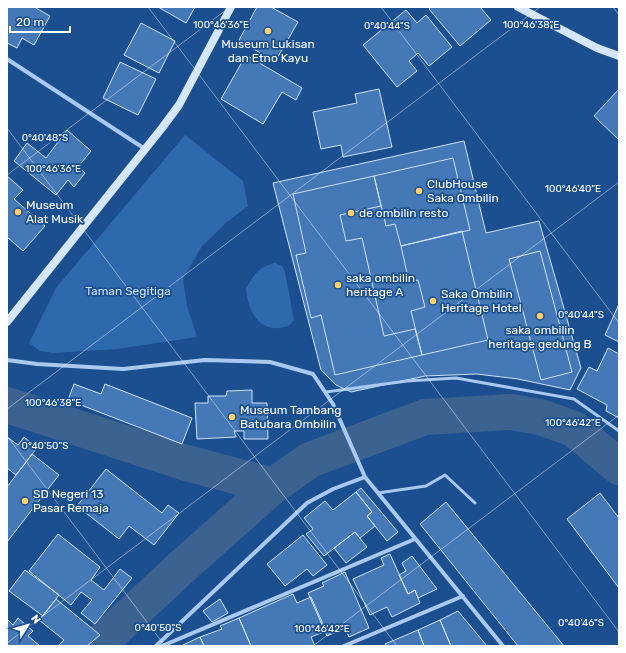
<svg xmlns="http://www.w3.org/2000/svg" width="626" height="653" font-family="Rubik,sans-serif">
<rect width="100%" height="100%" fill="#1b4f8f"/>
<!-- green -->
<path fill="#2e69ad" d="M185,135L243,181L248,206L227,222L202,246L183,279L187,306L197,337L117,349L53,353L40,351L29,343L56,288Z
M275,263L282,266L285,272L294,320L290,325C262,337 248,314 246,288C255,274 258,267 275,263Z"/>
<g fill="none" stroke-linecap="round" stroke-linejoin="round">
<!-- river -->
<path stroke="#3c6290" stroke-width="36" d="M7,405L183,462L273,486
M97,646L184,565L273,486L310,460L425,417L511,412L540,417L574,429L619,467"/>
</g>
<!-- building -->
<path fill="#4478b7" stroke="#cfe3fa" d="M7,7H36V8L50,16L34,45L22,38L17,48L7,43Z
M158,7H195L186,23Z
M257,7H271L298,22L275,62L239,40Z
M431,7H480L491,20L460,46L429,9Z
M406,10L417,23L426,15L452,47L429,66L418,53L409,61L417,71L397,87L363,45Z
M141,23L175,41L159,73L124,55Z
M246,55L302,88L296,100L282,92L263,124L221,99Z
M120,62L156,79L138,115L103,98Z
M379,89L392,147L343,157L341,145L321,149L313,112L357,103L355,94Z
M619,89V140L594,116Z
M67,130L91,151L78,167L85,173L74,187L68,180L56,195L14,161L27,143L46,158Z
M464,141L486,233L539,221L581,368L570,390L518,379L477,374L425,376L351,392L336,385L321,370L273,183Z
M453,158L470,230L401,246L395,224L386,226L374,176Z
M7,176L23,190L14,199L45,226L23,251L7,237Z
M374,176L381,206L340,215L346,241L362,238L384,336L415,329L422,355L335,375L321,315L311,318L296,255L306,253L293,194Z
M462,231L488,340L422,355L411,311L425,307L418,280L409,282L401,246Z
M540,251L572,372L541,380L509,259Z
M619,304V342L605,335Z
M608,348L619,354V418L606,411L607,405L577,389L589,367L597,371Z
M74,384L101,394L105,384L192,418L182,444L68,400Z
M252,390V403H267L268,439H244V431H234L236,437L197,439L195,403H208V396H226L227,391Z
M7,437L18,445L24,437L37,448L16,475L7,468Z
M32,454L59,475L7,542V487Z
M106,469L162,513L168,505L179,513L154,545L129,526L119,539L77,506Z
M361,488L398,532L387,541L367,516L372,512L356,492Z
M356,492L372,512L367,516L375,526L360,538L355,532L324,556L306,534L313,529L304,518L325,501L333,510Z
M600,493L619,518V588L567,519Z
M446,502L564,646H518L420,524Z
M355,532L367,547L346,563L334,548Z
M58,534L100,567L91,580L104,590L120,569L132,578L95,624L81,613L92,600L81,592L71,605L29,571Z
M303,535L327,565L313,576L307,569L285,586L267,564Z
M390,554L408,594L415,590L420,603L392,617L387,607L370,615L353,579L384,565L381,558Z
M412,556L437,589L418,598L415,590L408,594L399,575L406,571L402,563Z
M25,570L59,595L43,616L9,591Z
M345,572L369,628L349,637L345,628L327,636L308,593L324,586L322,583Z
M293,594L297,603L311,597L326,631L311,637L315,646H251L239,618Z
M56,599L100,635L87,646H58L64,640L39,620Z
M220,599L228,613L212,622L203,611Z
M458,611L487,646H451L440,620Z
M18,618L33,631L28,636L40,646H7V619L13,625Z
M239,618L251,646H204L200,637L222,629L220,626Z
M440,620L451,646H424L418,630Z
M418,630L424,646H386L385,644Z
M200,637L204,646H183V645Z"/>
<g fill="none" stroke-linecap="round" stroke-linejoin="round">
<!-- lane -->
<path stroke="#a9c9ee" stroke-width="3" d="M326,392L407,381L456,378L574,399L619,431
M378,493L426,486L445,475L475,503"/>
<!-- street -->
<path stroke="#a9c9ee" stroke-width="4" d="M7,59L145,149
M7,360L37,364L123,369L205,360L270,362L313,374L333,404L365,477L503,646
M156,646L307,503L333,489L365,477
M162,646L415,539
M344,646L463,596"/>
<!-- secondary -->
<path stroke="#d6e6fa" stroke-width="8" d="M518,7L597,48L619,56
M7,322L162,128L179,105L231,7"/>
</g>
<!-- ticks -->
<path fill="none" stroke="#fff" stroke-width="1" stroke-opacity="0.45" d="M148,7L619,632M381,7L619,323M613,7L619,15M7,128L397,646M7,175L230,7M7,409L540,7M7,436L165,646M7,643L619,182M313,646L619,415"/>
<!-- markers -->
<g fill="#ffd166" stroke="#1b4f8f" stroke-width="1.5">
<circle cx="268" cy="31" r="4"/>
<circle cx="419" cy="191" r="4"/>
<circle cx="18" cy="212" r="4"/>
<circle cx="351" cy="213" r="4"/>
<circle cx="338" cy="285" r="4"/>
<circle cx="433" cy="301" r="4"/>
<circle cx="540" cy="316" r="4"/>
<circle cx="232" cy="417" r="4"/>
<circle cx="25" cy="501" r="4"/>
</g>
<g text-anchor="middle" stroke-width="3.5" stroke-linejoin="round" paint-order="stroke">
<!-- poi labels -->
<g font-size="12" fill="#fff" stroke="#1b4f8f" text-anchor="start">
<text x="268" y="48" text-anchor="middle">Museum Lukisan<tspan x="268" dy="14">dan Etno Kayu</tspan></text>
<text x="427" y="188">ClubHouse<tspan x="427" dy="14">Saka Ombilin</tspan></text>
<text x="26" y="209">Museum<tspan x="26" dy="14">Alat Musik</tspan></text>
<text x="359" y="217">de ombilin resto</text>
<text x="346" y="282">saka ombilin<tspan x="346" dy="14">heritage A</tspan></text>
<text x="441" y="298">Saka Ombilin<tspan x="441" dy="14">Heritage Hotel</tspan></text>
<text x="540" y="334" text-anchor="middle">saka ombilin<tspan x="540" dy="14">heritage gedung B</tspan></text>
<text x="240" y="414">Museum Tambang<tspan x="240" dy="14">Batubara Ombilin</tspan></text>
<text x="33" y="498">SD Negeri 13<tspan x="33" dy="14">Pasar Remaja</tspan></text>
</g>
<!-- park labels -->
<g font-size="12" fill="#cfe3fa" stroke="#1b4f8f">
<text x="128" y="295">Taman Segitiga</text>
</g>
</g>
<g font-size="10" text-anchor="middle" fill="#fff" stroke="#1b4f8f" stroke-width="3.5" stroke-linejoin="round" paint-order="stroke">
<text x="221" y="28">100°46'36"E</text>
<text x="531" y="28">100°46'38"E</text>
<text x="387" y="29">0°40'44"S</text>
<text x="45" y="141">0°40'48"S</text>
<text x="53" y="172">100°46'36"E</text>
<text x="573" y="192">100°46'40"E</text>
<text x="581" y="318">0°40'44"S</text>
<text x="53" y="406">100°46'38"E</text>
<text x="573" y="426">100°46'42"E</text>
<text x="45" y="449">0°40'50"S</text>
<text x="581" y="626">0°40'46"S</text>
<text x="158" y="631">0°40'50"S</text>
<text x="322" y="632">100°46'42"E</text>
</g>
<!-- border -->
<rect width="626" height="653" fill="none" stroke="#ffffff" stroke-width="16"/>
<!-- north arrow -->
<g transform="translate(28 625) rotate(53)" stroke="#1b4f8f" stroke-width="3" paint-order="stroke">
<path d="M0-3L7 15L0 10L-7 15Z" fill="#ffffff"/>
<text y="-6" font-size="11" font-weight="bold" text-anchor="middle" fill="#ffffff">N</text>
</g>
<!-- scale -->
<path d="M10 26v6h60v-6" fill="none" stroke="#ffffff" stroke-width="2"/>
<text x="16" y="26" font-size="12" fill="#ffffff" stroke="#1b4f8f" stroke-width="3" paint-order="stroke">20 m</text>
</svg>
